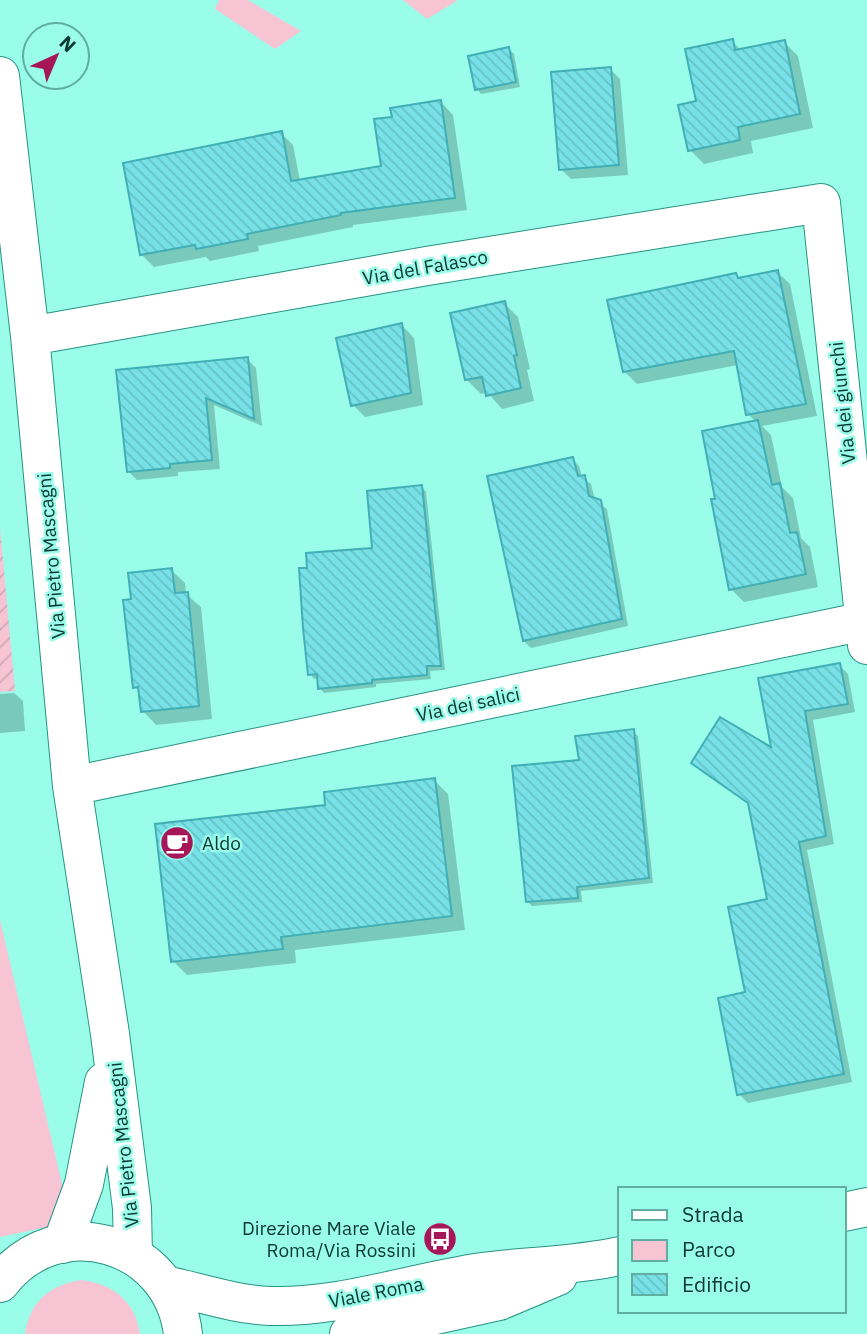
<svg xmlns="http://www.w3.org/2000/svg" width="867" height="1334" font-family="'IBM Plex Sans',sans-serif">
<defs>
<pattern id="garden-furrows" width="10" height="10" patternUnits="userSpaceOnUse" patternTransform="scale(1.75)"><rect width="10" height="10" fill="#f6c4d2"/><path d="M-1 1l2-2M0 10L10 0M9 11l2-2" fill="none" stroke="#d2a9b5"/></pattern>
<pattern id="building-back-hatch" width="6" height="6" patternUnits="userSpaceOnUse" patternTransform="scale(1.75)"><rect width="6" height="6" fill="#77e1e7"/><path d="M-1 5l2 2M0 0l6 6M5-1l2 2" fill="none" stroke="#66c2c7"/></pattern>
</defs>
<rect width="100%" height="100%" fill="#99fdea"/>
<!-- green -->
<path fill="#f6c4d2" d="M219,0H248L301,31L275,49L215,9Z
M403,0H455L457,1L427,19Z
M0,920L71,1222L0,1237Z
M82,1280C113,1284 136,1302 140,1334H25C29,1302 51,1284 82,1280Z"/>
<!-- garden -->
<path fill="url(#garden-furrows)" d="M0,527L15,691L0,692Z"/>
<!-- shadow -->
<path fill="#0003" d="M732,41L741,50L784,42L798,56L813,128L751,141L753,153L704,164L690,150L698,102Z
M509,49L514,54L520,87L481,94L477,89Z
M610,69L620,79L628,175L571,179L561,169Z
M441,102L453,115L467,210L353,225V227L258,246L259,251L210,261L206,257L154,267L142,255L281,133L293,145L300,181L383,168L394,118Z
M777,272L790,284L817,416L762,426L771,435L782,487L793,498L801,538L810,547L818,587L744,602L731,589L717,500L756,422L748,414L738,365L637,384L624,371L736,275L740,280Z
M504,303L518,317L530,369L527,370L534,401L502,409L487,392L481,394L467,380Z
M402,325L414,338L423,405L365,417L353,405Z
M247,359L256,368L262,426L214,405L220,469L178,472V476L137,480L128,471Z
M572,459L579,466L582,477L591,484L595,500L607,509L628,626L531,648L524,641Z
M422,487L426,492L445,670L430,671L431,679L376,684V687L324,693L320,688L319,678L314,679L310,674L374,549Z
M171,570L185,583L186,594L201,607L212,719L156,725L143,711L141,693L135,687L133,600Z
M839,665L848,674L855,712L813,720L834,844L807,850L852,1082L748,1103L739,1094L747,993L769,900L750,805L702,772L693,763L773,751Z
M14,693L23,701L25,731L0,733V694Z
M633,731L638,736L653,883L581,891L582,902L532,906L527,901Z
M434,780L448,794L465,930L295,950L296,963L187,975L173,961L327,807Z"/>
<!-- building -->
<path fill="url(#building-back-hatch)" stroke="#41afb5" stroke-width="2" d="M733,39L735,50L785,40L800,114L738,127L740,140L688,151L678,105L696,101L685,49Z
M509,47L516,82L475,90L468,56Z
M611,67L619,165L559,170L551,72Z
M441,100L455,198L341,213V215L247,234L248,239L196,249L195,245L140,255L123,163L282,131L291,181L381,166L374,119L392,117L390,108Z
M778,270L806,404L746,415L734,351L623,372L607,300L736,273L738,278Z
M505,301L517,355L514,356L521,388L486,396L482,377L465,380L450,313Z
M402,323L411,393L351,406L336,338Z
M248,357L254,419L206,398L212,460L170,464V468L127,472L116,370Z
M758,420L772,485L780,483L790,533L797,532L806,574L729,590L711,499H715L702,431Z
M573,457L578,476L585,475L589,496L601,500L622,619L523,641L487,476Z
M422,485L441,666H427V675L372,680V683L318,689L317,674L308,675L303,628L299,568H307L306,553L372,548L367,491Z
M172,568L175,593L188,592L199,706L141,712L138,687L133,688L123,600L131,599L128,573Z
M840,663L848,704L805,711L826,836L799,842L844,1074L737,1095L718,998L745,992L728,907L767,899L748,803L691,763L720,717L771,747L758,678Z
M634,729L649,878L577,887L578,898L526,902L512,766L579,760L575,736Z
M435,778L452,916L281,937L283,949L171,962L155,824L325,805L324,792Z"/>
<g fill="none" stroke-linecap="round" stroke-linejoin="round">
<!-- minor casing -->
<g stroke="#269382" stroke-width="40">
<path id="minor" d="M0,76L30,336L72,786L110,1034L132,1208L133,1255
M30,336L427,266L821,203L867,645
M72,786L865,621
M62,1244L84,1184L104,1082"/>
</g>
<!-- major casing -->
<g stroke="#269382" stroke-width="40">
<path id="major" d="M844,1212L867,1207
M0,1283C57,1208 172,1241 183,1334
M165,1285C198,1292 237,1305 270,1306C342,1308 412,1282 482,1272C528,1266 574,1266 620,1256
M349,1334L499,1301L558,1276"/>
</g>
<!-- minor -->
<use href="#minor" stroke="#fff" stroke-width="38"/>
<!-- major -->
<use href="#major" stroke="#fff" stroke-width="38"/>
</g>
<!-- icons -->
<defs>
<g id="cafe-disc" transform="scale(1.75)"><circle r="9.5" fill="#a61759" stroke="#99fdea"/><path d="M-5.5-4.5H6V0H3Q3 3.5 0 3.5H-2.5Q-5.5 3.5-5.5 0ZM3-3.2v2h1.7v-2ZM-6 4.5H4V6H-6Z" fill="#fff"/></g>
<g id="bus-disc" transform="scale(1.75)"><circle r="9.5" fill="#a61759" stroke="#99fdea"/><path d="M-5-6H5V4H4V6H2V4H-2V6H-4V4H-5ZM-3.5-4V0h7V-4ZM-3.5 1.2v1.5H-2V1.2ZM2 1.2v1.5H3.5V1.2Z" fill="#fff"/></g>
</defs>
<g fill-rule="evenodd">
<use href="#cafe-disc" x="177" y="843"/>
<use href="#bus-disc" x="440" y="1239"/>
</g>
<g text-anchor="middle" stroke-width="5" stroke-linejoin="round" paint-order="stroke">
<!-- street labels -->
<g font-size="19" fill="#0b3831" stroke="#99fdea">
<text transform="translate(425 267) rotate(-10)" y="7">Via del Falasco</text>
<text transform="translate(842 403) rotate(-96)" y="7">Via dei giunchi</text>
<text transform="translate(51 556) rotate(-95)" y="7">Via Pietro Mascagni</text>
<text transform="translate(468 704) rotate(-12)" y="7">Via dei salici</text>
<text transform="translate(123 1145) rotate(-96)" y="7">Via Pietro Mascagni</text>
<text transform="translate(376 1292) rotate(-11)" y="7">Viale Roma</text>
</g>
<!-- poi labels -->
<g font-size="19" fill="#0b3831" stroke="#99fdea" text-anchor="start">
<text x="202" y="850">Aldo</text>
<text x="416" y="1235" text-anchor="end">Direzione Mare Viale<tspan x="416" dy="22">Roma/Via Rossini</tspan></text>
</g>
</g>
<!-- legend -->
<rect x="618" y="1187" width="228" height="126" fill="#99fdea" stroke="#60aea0" stroke-width="2"/>
<rect x="632" y="1210" width="35" height="10" fill="#ffffff" stroke="#60aea0" stroke-width="2"/>
<text x="682" y="1222" font-size="21" fill="#0b3831">Strada</text>
<rect x="632" y="1240" width="35" height="21" fill="#f6c4d2" stroke="#60aea0" stroke-width="2"/>
<text x="682" y="1257" font-size="21" fill="#0b3831">Parco</text>
<rect x="632" y="1274" width="35" height="21" fill="url(#building-back-hatch)" stroke="#60aea0" stroke-width="2"/>
<text x="682" y="1292" font-size="21" fill="#0b3831">Edificio</text>
<!-- north arrow -->
<g transform="translate(56 56) rotate(44)"><circle r="33" fill="#99fdea" stroke="#60aea0" stroke-width="2"/>
<path d="M0-5L12 26L0 18L-12 26Z" fill="#a61759"/>
<text y="-10" font-size="19" font-weight="bold" text-anchor="middle" fill="#0b3831">N</text>
</g>
</svg>
